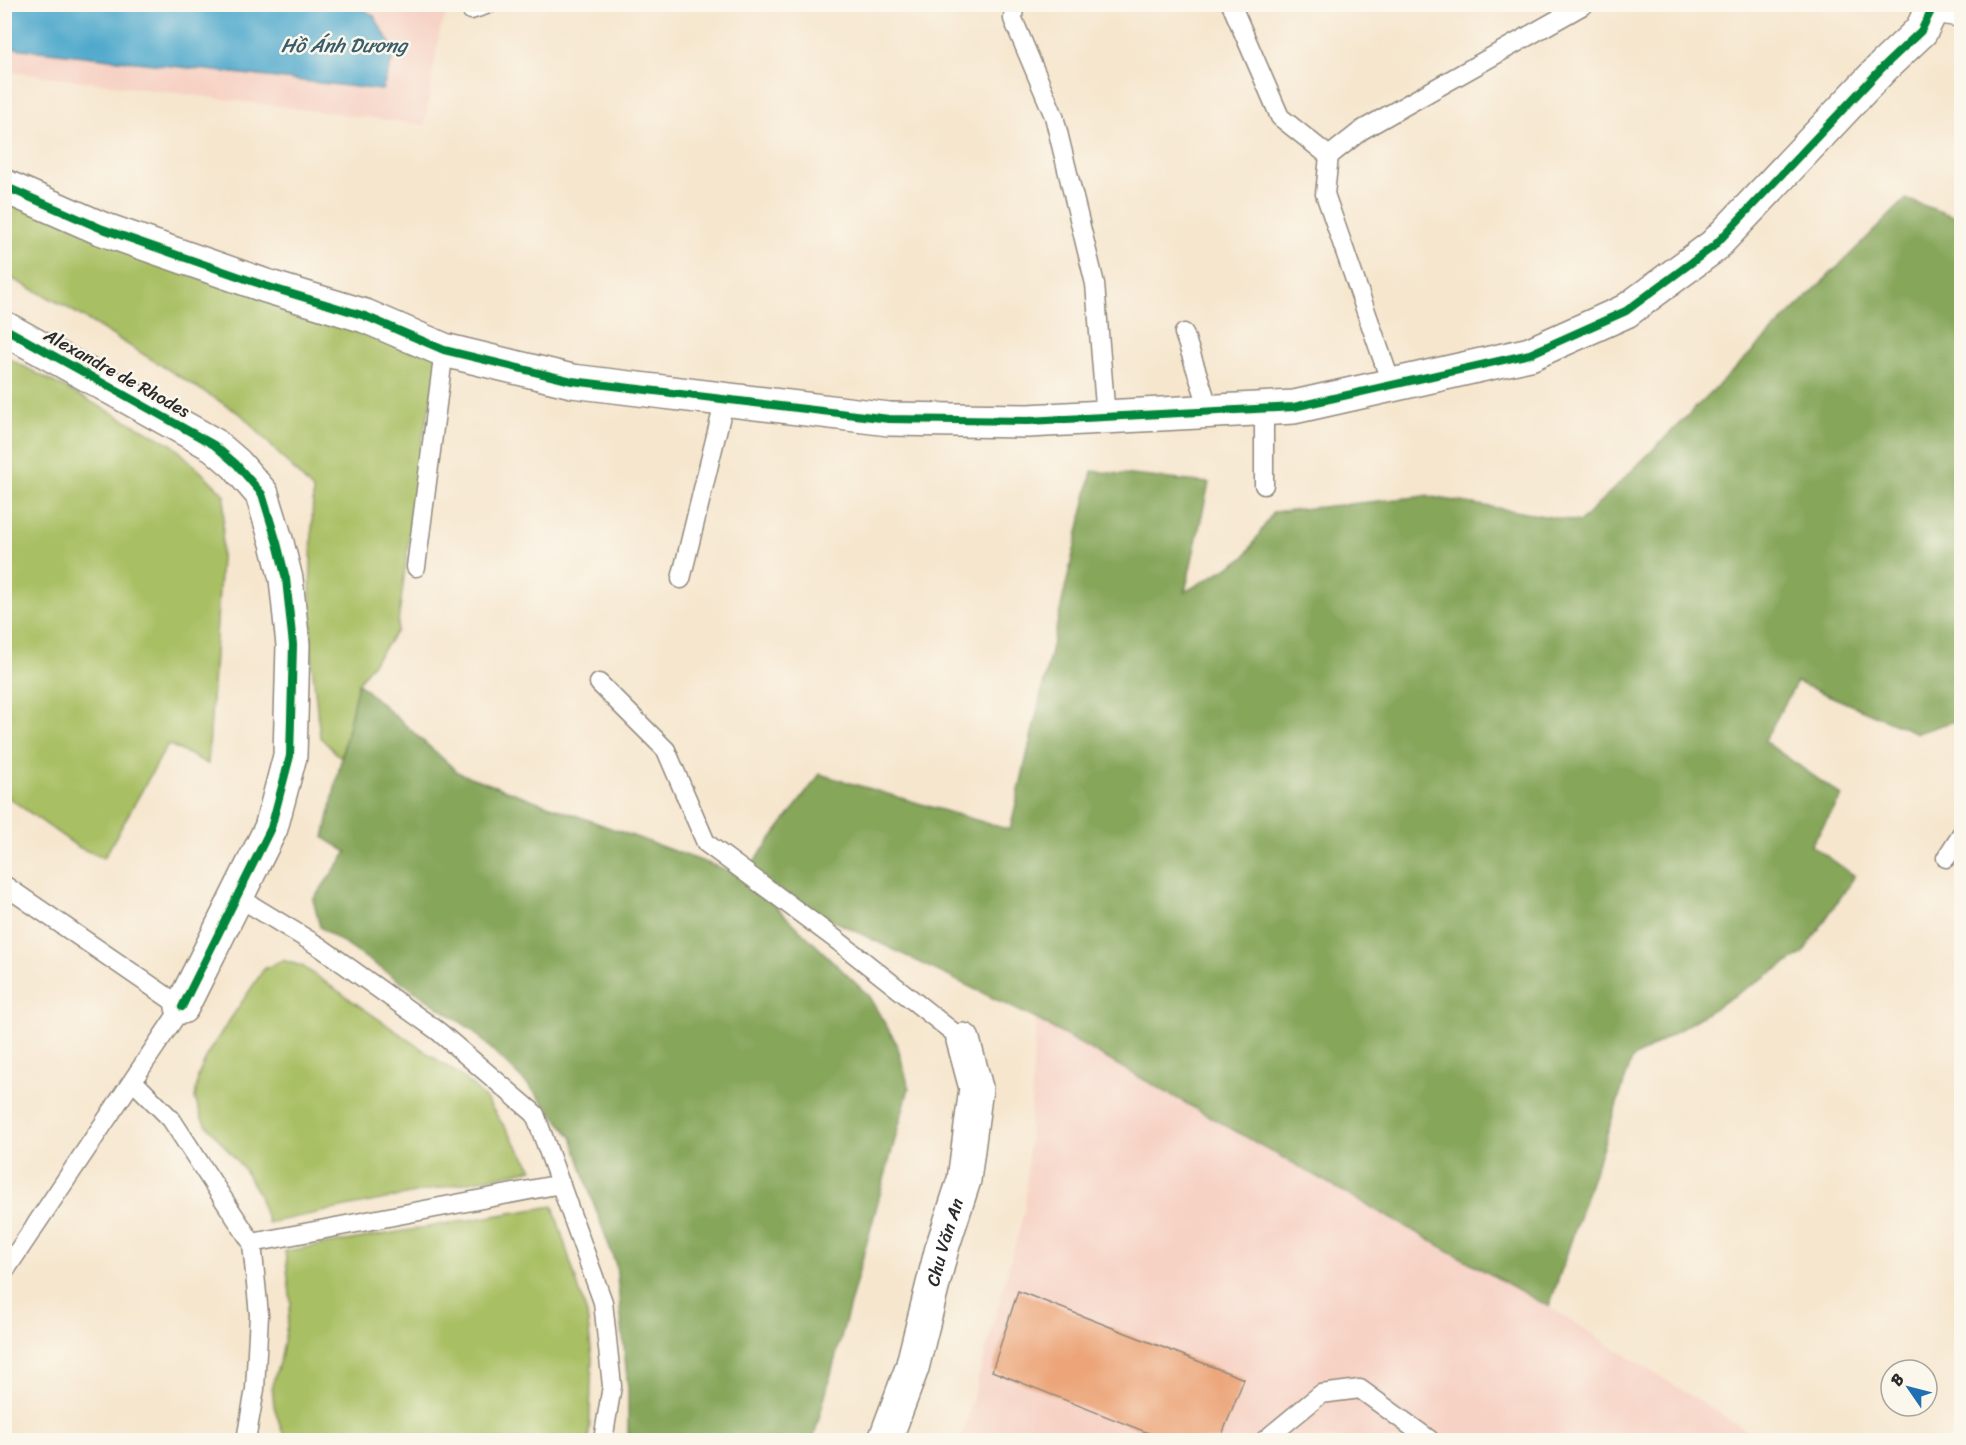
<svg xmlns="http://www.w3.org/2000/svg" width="1966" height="1445" font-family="Sriracha,sans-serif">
<rect width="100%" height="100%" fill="#fbf7ec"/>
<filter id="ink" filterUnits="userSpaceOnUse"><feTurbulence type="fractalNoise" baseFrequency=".0167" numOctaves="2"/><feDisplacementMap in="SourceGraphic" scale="12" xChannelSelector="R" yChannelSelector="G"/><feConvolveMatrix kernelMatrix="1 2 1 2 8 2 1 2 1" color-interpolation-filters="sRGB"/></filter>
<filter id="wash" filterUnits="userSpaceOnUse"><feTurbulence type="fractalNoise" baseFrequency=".008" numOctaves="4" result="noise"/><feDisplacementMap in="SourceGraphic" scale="24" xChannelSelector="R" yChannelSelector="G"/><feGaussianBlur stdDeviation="1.35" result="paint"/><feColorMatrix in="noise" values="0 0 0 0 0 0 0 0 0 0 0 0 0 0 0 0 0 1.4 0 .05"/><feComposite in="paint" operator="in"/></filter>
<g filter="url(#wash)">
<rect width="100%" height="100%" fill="#f6e6ce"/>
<!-- built -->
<path fill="#f6d2c4" d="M5,5H451L440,29L425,125L5,71Z
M1036,1019L1549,1307L1762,1440H961L1025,1208Z"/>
<!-- green -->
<path fill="#a9bf64" stroke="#6a7548" stroke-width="1.5" d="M4,187L443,349L422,440L397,631L358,683L341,758L320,737L312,663L310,600L313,490L242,415L65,306L5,275Z
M4,356L173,445L225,495L208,764L168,744L104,858L78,847L5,795Z
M282,960L302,966L465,1079L485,1098L533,1169L268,1223L258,1193L243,1168L202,1119L195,1099L198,1076L209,1051L264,969Z
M553,1206L587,1315L592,1358L589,1440H288L282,1431L274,1406L272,1385L281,1357L291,1304L285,1251Z"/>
<!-- forest -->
<path fill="#86a65a" stroke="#586842" stroke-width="1.5" d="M1906,199L1961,219V719L1917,733L1797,682L1764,741L1842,796L1811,845L1855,876L1802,954L1632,1059L1549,1307L1036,1019L746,878L868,995L897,1044L909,1088L813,1440H628V1389L616,1265L591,1196L572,1137L531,1088L472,1030L320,927L313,900L347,852L324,838L358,683L459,773L743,876L820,774L1010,830L1092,471L1209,483L1185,592L1244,558L1273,512L1426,496L1580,522Z"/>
<!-- water -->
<path fill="#4ea8cc" stroke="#3c6a7c" stroke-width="1.5" d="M358,5L374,16L395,52L382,90L5,47V5Z"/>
<g id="blocks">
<!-- building -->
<path fill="#eca478" d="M1018,1291L1244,1379L1220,1440H1166L992,1371Z"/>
</g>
</g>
<g filter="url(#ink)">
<use href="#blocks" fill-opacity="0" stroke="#90887c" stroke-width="1.5"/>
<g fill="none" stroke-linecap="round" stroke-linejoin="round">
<!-- lane casing -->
<g stroke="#90887c" stroke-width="21">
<path id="lane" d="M1014,4L1013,19L1054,116L1095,284L1106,418
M1231,4L1280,117L1329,156
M1923,7L1930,13L1962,18
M471,10L489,4
M1184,333L1210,412
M1392,386L1325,194L1329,156L1362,130L1585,4
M1264,485V409
M416,567L444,350
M681,579L725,399
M599,683L666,750L706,843L838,941L963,1040
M1946,858L1962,833
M4,885L182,1007L4,1272
M238,897L320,947L438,1031L535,1114L603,1302L612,1386L603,1440
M133,1081L171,1119L252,1243L259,1315L255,1389L246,1440
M252,1243L561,1184
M1265,1440L1321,1394L1360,1389L1430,1440"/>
</g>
<!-- street casing -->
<g stroke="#90887c" stroke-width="36">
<g id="street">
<path d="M4,186L100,228L266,286L365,316L444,350L572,381L889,419L1028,421L1294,407L1530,354L1626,311L1714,246L1884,66L1921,31L1930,13"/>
<path d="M4,328L214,445L236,464L262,494L277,543L286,579L293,645L290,756L271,828L182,1007"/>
<path id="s1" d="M885,1440L912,1368L942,1248L964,1180L976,1088L963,1040"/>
</g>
</g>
<!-- lane -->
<use href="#lane" stroke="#fff" stroke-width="18"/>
<!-- street -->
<use href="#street" stroke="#fff" stroke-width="33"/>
<!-- cycleway casing -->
<g stroke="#fbf7ec" stroke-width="11">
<path id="cycleway" d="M4,186L100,228L266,286L365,316L444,350L572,381L889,419L1028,421L1294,407L1530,354L1626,311L1714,246L1884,66L1921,31L1930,13
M4,328L214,445L236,464L262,494L277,543L286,579L293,645L290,756L271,828L182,1007"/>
</g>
<!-- cycleway -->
<use href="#cycleway" stroke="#00873e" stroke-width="8"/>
</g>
</g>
<g text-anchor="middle" stroke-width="5" stroke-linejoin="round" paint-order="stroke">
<!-- street labels -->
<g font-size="18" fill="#2b2b2b" stroke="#fbf7ec">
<text transform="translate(117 373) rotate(29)" y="6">Alexandre de Rhodes</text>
<text dy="6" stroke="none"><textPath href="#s1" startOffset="207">Chu Văn An</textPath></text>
</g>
<!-- water labels -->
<g font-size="20" font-style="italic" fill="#395d6b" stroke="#fbf7ec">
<text x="344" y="52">Hồ Ánh Dương</text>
</g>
</g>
<!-- margin -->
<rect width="1966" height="1445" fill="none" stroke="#fbf7ec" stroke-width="24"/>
<!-- north arrow -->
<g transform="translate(1909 1388) rotate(305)"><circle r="28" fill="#fbf7ec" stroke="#a8a59f" stroke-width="1.5"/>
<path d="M0-4.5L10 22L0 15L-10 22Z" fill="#1f6fb2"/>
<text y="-9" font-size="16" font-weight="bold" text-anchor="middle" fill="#2b2b2b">B</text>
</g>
</svg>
